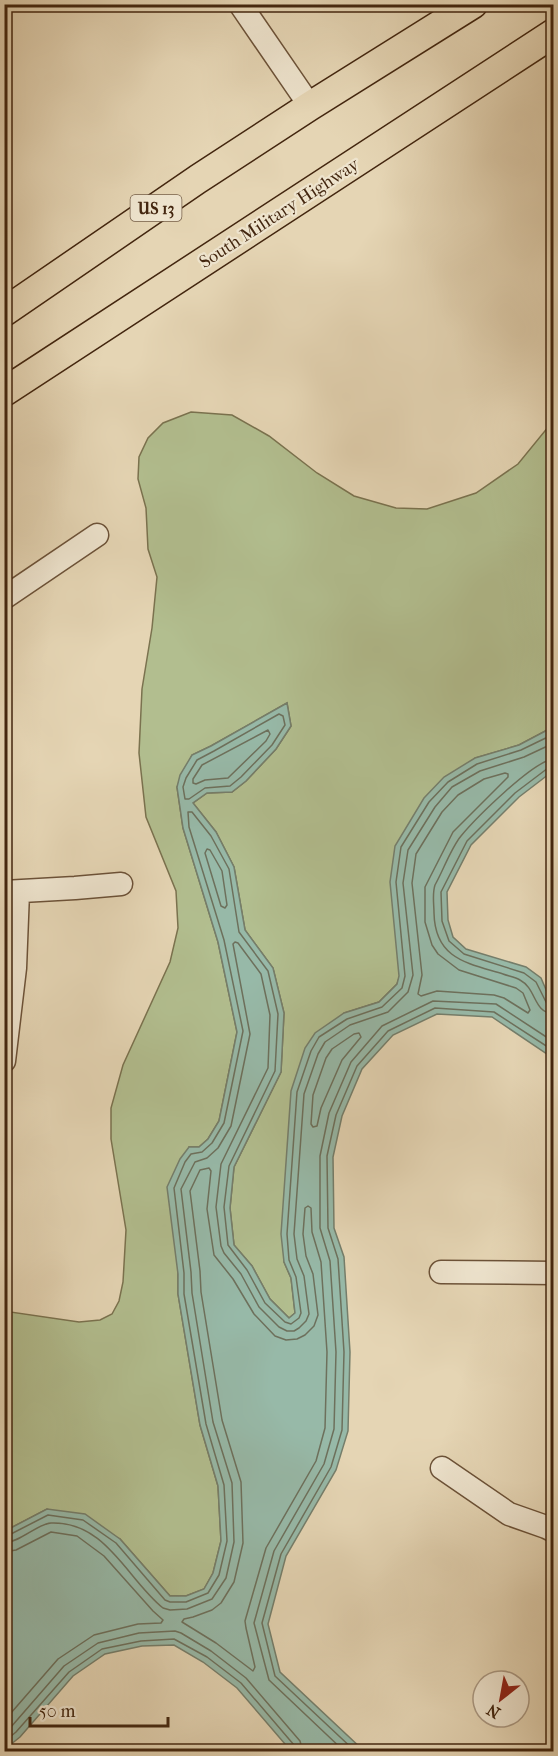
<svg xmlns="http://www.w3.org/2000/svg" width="558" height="1756" font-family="'IM FELL French Canon',serif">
<rect width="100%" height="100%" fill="#e5d5b4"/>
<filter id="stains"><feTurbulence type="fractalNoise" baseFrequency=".00333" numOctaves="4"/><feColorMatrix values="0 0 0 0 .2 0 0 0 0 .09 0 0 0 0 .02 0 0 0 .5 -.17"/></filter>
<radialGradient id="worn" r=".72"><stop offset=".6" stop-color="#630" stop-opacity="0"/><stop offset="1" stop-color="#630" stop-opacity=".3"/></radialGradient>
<!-- green -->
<path fill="#b2be8f" stroke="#7a724f" stroke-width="1.5" d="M191,412L232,415L269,436L317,473L354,496L396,508L427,509L476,493L518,464L553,421V727L519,745L475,758L397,984L379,1002L344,1013L284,1262L291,1278L295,1313L289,1318L270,1299L252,1266L234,1245L230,1208L234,1167L281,1072L284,1013L273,968L245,930L234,867L216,832L193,803L207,793L232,792L246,781L276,749L291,726L287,703L211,746L192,755L177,787L183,828L218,942L237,1032L219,1121L208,1139L199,1147H189L178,1274V1294L200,1425L218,1486L221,1541L213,1573L204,1589L186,1596H170L120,1539L47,1509L5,1531L4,1311L79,1322L100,1320L112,1314L119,1301L123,1282L126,1230L111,1139V1108L123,1065L170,962L178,928L176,891L146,817L139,753L142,689L152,628L157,577L148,549L146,508L138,479L139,457L148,438L163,423Z"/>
<!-- water -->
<path fill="#97b9a8" stroke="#757e6b" stroke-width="1.5" d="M287,703L291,726L276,749L246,781L232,792L207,793L193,803L216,832L234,867L245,930L273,968L284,1013L281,1072L234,1167L230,1208L234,1245L252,1266L270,1299L289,1318L295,1313L291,1278L284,1262L281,1234L291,1091L305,1048L315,1033L344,1013L379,1002L397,984L399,976L390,882L395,846L424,798L444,777L475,758L519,745L553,727V771L519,797L471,845L447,892L448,920L453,937L466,949L526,967L541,978L553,1006V1058L492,1017L437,1014L393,1035L362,1069L342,1116L333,1157L334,1228L344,1257L350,1352L348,1431L336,1470L286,1556L268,1624L280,1672L364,1751H291L237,1688L203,1662L174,1645L142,1646L105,1654L73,1676L20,1737L5,1749V1531L47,1509L85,1514L120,1539L170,1596H186L204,1589L213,1573L221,1541L218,1486L200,1425L178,1294V1274L167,1187L180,1159L189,1147H199L208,1139L219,1121L237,1032L218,942L183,828L177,787L180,775L192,755L211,746Z"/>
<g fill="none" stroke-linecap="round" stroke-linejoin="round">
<!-- shore -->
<path stroke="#6d705c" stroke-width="1.5" d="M279,714L283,716L285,725L272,745L241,777L230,786L205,788L189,799H185L183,787L186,778L197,760L214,751Z
M268,730L270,734L266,741L228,778L205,780L196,784L193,783V779L202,765Z
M554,759C534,760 475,819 461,836C451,848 443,871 435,885C432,894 434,904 434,913C435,959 467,963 503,974C508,976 515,977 520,980C537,989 533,1013 554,1014
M554,766L548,768L515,793L467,841L441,892L442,921L449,941L464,954L524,973L536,982L547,1004L554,1007
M505,773L508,774V777L453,832L425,887V922L432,945L438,954L459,970L516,988L523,993L530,1010L528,1013L504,998L494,995L437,991L421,996L418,994L422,975L412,883L416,854L442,812L458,795L484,779Z
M207,849L210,850L222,871L227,905L225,908L221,906L205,853Z
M359,1033L361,1037L342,1060L321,1108L317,1126L313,1127L311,1124L313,1095L326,1058L332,1049L354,1034Z
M209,1168L211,1171L207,1209L214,1255L233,1279L254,1314L275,1336L286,1340L297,1339L305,1335L314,1326L318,1315L313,1274L306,1256L303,1234L305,1208L308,1206L311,1208L312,1232L321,1262L327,1352L325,1428L316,1461L266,1548L245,1621L246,1628L255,1667L253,1671L216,1643L182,1622L184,1619L193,1617L212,1610L221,1603L234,1582L243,1543L241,1482L222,1420L201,1292L200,1271L190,1191L200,1170Z
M4,1536L9,1535L48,1515L83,1520L116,1543L165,1600L170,1602H186L208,1593L219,1575L227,1541L224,1485L206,1424L184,1294V1273L174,1188L185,1162L191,1154L202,1152L212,1143L224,1123L243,1031L224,940L189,827L188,812H192L211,836L229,869L239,932L268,971L278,1014L275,1071L229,1166L224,1207L228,1245L247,1270L265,1303L285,1322L291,1324L299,1318L301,1313L296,1277L289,1260L287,1234L297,1092L311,1051L319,1037L347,1019L382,1007L402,988L405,976L396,882L401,847L429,802L448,782L477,764L521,750L554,734
M4,1543C21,1542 37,1524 51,1523C106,1521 127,1579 163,1608L170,1610L187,1609L212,1599L226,1578L234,1542L232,1483L213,1422L192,1293L191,1272L181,1189L195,1162L207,1158L218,1148L231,1126L250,1034L233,944L235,942L238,943L261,974L270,1015L268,1068L221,1164L216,1207L221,1246L224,1253L241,1274L259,1307L279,1327L287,1331H294L299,1328L306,1321L309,1314L304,1276L297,1259L294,1234L304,1094L318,1054L325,1042L350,1025L388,1012L408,992L413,975L403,883L408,850L435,807L452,787L480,771L524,757L554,743
M4,1552L16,1550L51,1532L77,1536L104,1556L153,1611L163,1620L161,1623L138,1624L94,1635L58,1659L4,1721
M4,1732L11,1727L64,1666L98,1643L139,1633L175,1631L181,1633L211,1651L246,1678L300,1741L303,1752
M4,1742L16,1732L69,1672L102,1649L141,1641L174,1639L207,1657L241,1683L294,1745L295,1752
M345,1752L269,1680L254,1623L274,1551L324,1464L334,1429L336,1352L330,1261L320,1228V1156L329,1113L351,1062L382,1026L433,1001L496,1004L554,1042
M356,1752L275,1676L262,1623L281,1554L331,1467L342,1430L344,1352L338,1259L328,1228L327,1156L336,1115L357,1066L388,1031L435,1008L494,1012L554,1051"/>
<!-- minor casing -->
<g stroke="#6c5238" stroke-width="25">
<path id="minor" d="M240,4L310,106
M4,598L97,535
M4,892L75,888L121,884
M4,1061L15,968L18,892
M441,1272L554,1273
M442,1468L509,1514L546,1527L554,1531"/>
</g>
<!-- major casing -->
<g stroke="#43260f" stroke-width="31">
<path id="major" d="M4,312L198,179L310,106L473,4
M4,392L554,33"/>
</g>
<!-- minor -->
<use href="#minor" stroke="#eee4ce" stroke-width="22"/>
<!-- major -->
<use href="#major" stroke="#e5d5b4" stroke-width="28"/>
</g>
<g text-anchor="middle" stroke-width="4.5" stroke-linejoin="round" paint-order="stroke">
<!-- shield labels -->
<rect fill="#eee4ce" stroke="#765f48" stroke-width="1.5" x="130.5" y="195" width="51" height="26" rx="4.5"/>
<g font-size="16" font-weight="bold" fill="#43260f">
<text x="156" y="214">US 13</text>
</g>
<!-- street labels -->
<g font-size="18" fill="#43260f" stroke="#eee4ce">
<text transform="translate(279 213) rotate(-33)" y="6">South Military Highway</text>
</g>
</g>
<!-- margin -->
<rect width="558" height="1756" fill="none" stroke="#e5d5b4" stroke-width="24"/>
<rect x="6" y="6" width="546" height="1744" fill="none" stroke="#43260f" stroke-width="3"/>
<rect x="12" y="12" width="534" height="1732" fill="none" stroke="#43260f" stroke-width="1.5"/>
<!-- north arrow -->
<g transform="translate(501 1699) rotate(211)"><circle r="28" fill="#eee4ce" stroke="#aa9882" stroke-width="1.5"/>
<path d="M0-4.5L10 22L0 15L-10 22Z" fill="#8f2418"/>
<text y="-9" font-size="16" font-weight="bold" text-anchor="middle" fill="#43260f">N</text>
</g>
<!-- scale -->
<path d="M30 1717v9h138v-9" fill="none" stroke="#43260f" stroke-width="3"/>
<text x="39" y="1717" font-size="18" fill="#43260f" stroke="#eee4ce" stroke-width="4.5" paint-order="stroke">50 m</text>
<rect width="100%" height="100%" filter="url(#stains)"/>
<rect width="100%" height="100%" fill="url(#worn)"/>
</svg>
